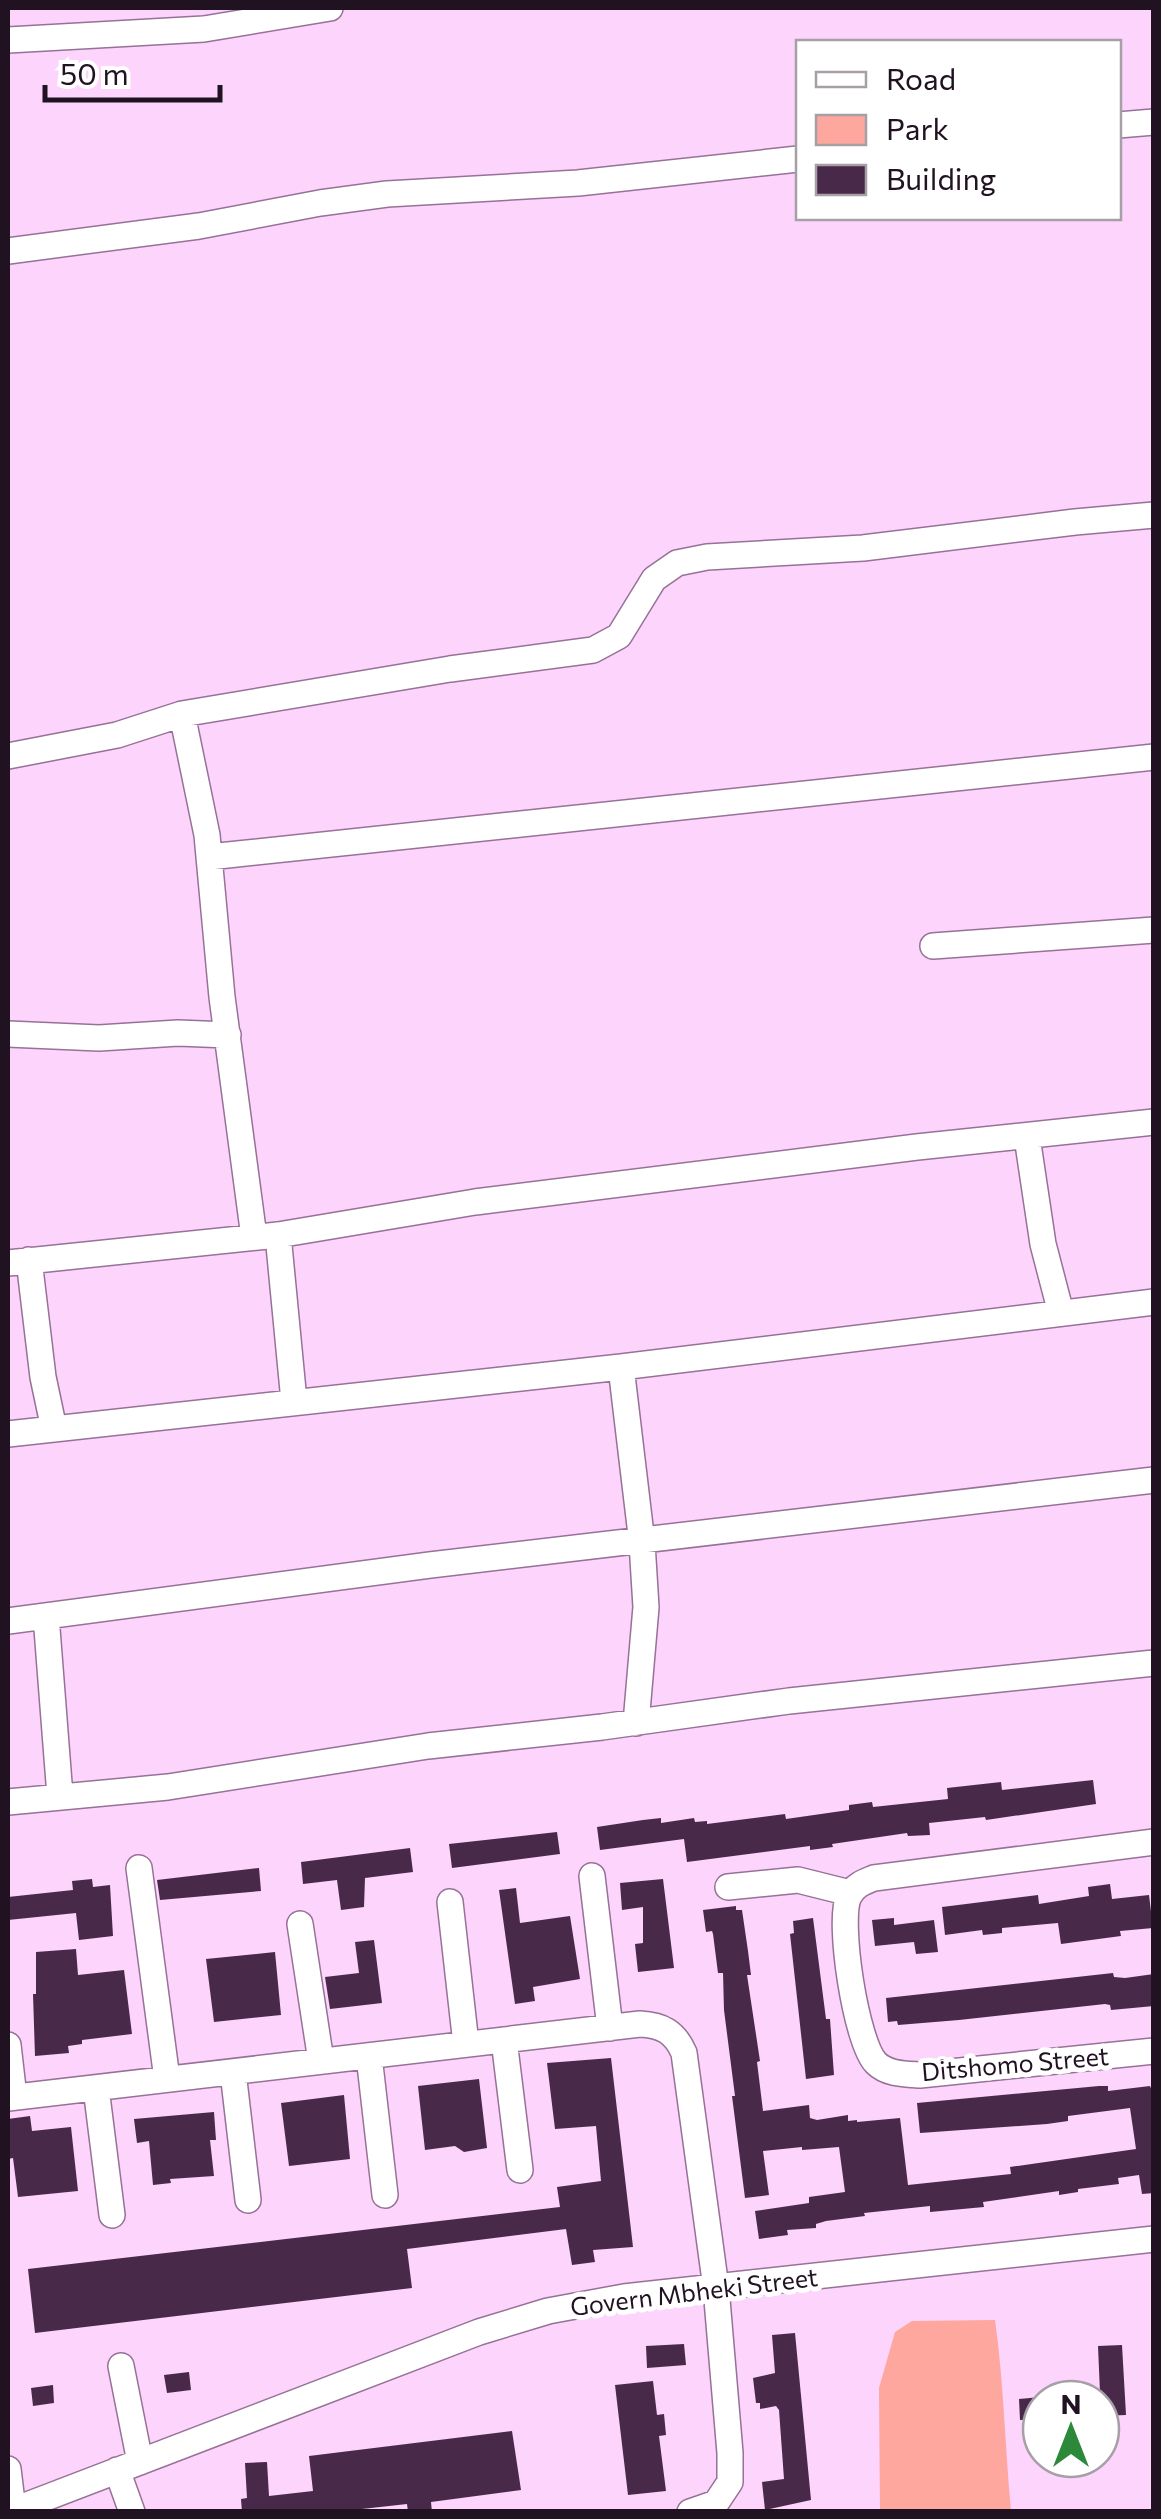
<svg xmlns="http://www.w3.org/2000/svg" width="1161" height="2519" font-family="Commissioner,sans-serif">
<rect width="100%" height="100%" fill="#fcd4fc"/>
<!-- green -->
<path fill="#fda79f" d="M995,2320C1004,2384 1005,2448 1011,2511H880L879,2388L895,2332L912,2321Z"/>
<!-- building -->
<path fill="#49294a" d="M1093,1780L1096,1804L986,1820L985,1817L929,1823L930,1835L908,1836L907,1833L832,1844L833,1847L810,1850V1846L687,1862L684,1839L600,1850L597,1827L643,1820L661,1818V1823L694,1818L695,1822L707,1821V1824L785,1814L786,1819L849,1810V1805L872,1802L873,1807L948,1799L947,1788L1001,1782L1002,1790Z
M557,1832L560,1854L452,1868L449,1844Z
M410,1848L413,1872L365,1878L364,1907L341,1910L337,1880L303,1884L301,1862Z
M259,1868L261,1891L160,1900L157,1880Z
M92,1879L93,1887L110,1885L113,1936L79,1940L76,1913L8,1920V1897L73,1890L72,1881Z
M663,1879L674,1968L638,1972L635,1944L643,1943V1907L622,1910L620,1883Z
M1110,1884L1112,1899L1149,1895L1153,1928L1120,1931L1121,1936L1061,1944L1058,1923L1002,1928V1933L983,1935L982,1930L945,1935L942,1907L1038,1895L1039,1904L1089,1896L1088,1887Z
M516,1888L520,1923L570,1916L580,1979L533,1987L535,2001L515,2004L499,1890Z
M736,1906V1910H742L748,1951L751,1975H747L760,2061L757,2062L763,2111L809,2105L810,2118L817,2120L848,2115V2121L857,2120V2122L900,2118L908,2185L1011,2174L1010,2167L1136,2149L1130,2108L1068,2116V2121L1047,2124L920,2133L917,2103L1099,2086H1108V2091L1150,2086L1154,2096V2193L1142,2194L1139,2175L1118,2178L1119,2184L1078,2189V2192L1059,2195V2191L983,2202L984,2207L930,2212V2206L864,2213L865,2216L826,2221L816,2224V2228L787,2230L788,2235L759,2239L755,2211L809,2203V2197L845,2192L839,2147L802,2150V2147L763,2151L769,2195L745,2198L732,2096H735L724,2010L723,1973H718L713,1934L712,1931L706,1932L703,1910Z
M813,1918L826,2019H830L834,2075L806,2079L790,1934L794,1933L793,1921Z
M894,1918V1925L934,1920L938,1952L916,1954L914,1942L875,1946L872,1920Z
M374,1940L382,2003L330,2009L325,1977L359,1973L355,1942Z
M76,1949L78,1975L124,1970L132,2034L82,2040V2044L68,2046L69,2053L35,2056L33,1994H36V1952Z
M275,1952L281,2015L214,2022L206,1959Z
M1113,1973L1114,1977L1125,1978L1154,1974V2006L1111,2010L1110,2005L1105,2004L959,2020L898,2025L897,2021L888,2022L886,1998Z
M611,2058L633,2247L593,2250L595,2262L572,2265L566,2229L407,2249L412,2288L35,2333L28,2269L560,2207L557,2187L601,2181L596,2126L555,2129L547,2063Z
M479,2079L487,2148L464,2152L455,2146L425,2150L418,2086Z
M344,2095L350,2159L289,2166L281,2103Z
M214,2112L216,2140H210L214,2176L170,2179L171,2183L153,2185L149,2141L137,2143L134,2119Z
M30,2116L32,2131L71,2127L78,2191L18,2197L13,2158L8,2159V2119Z
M795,2333L811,2500L765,2510L762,2482L784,2479L779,2410L776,2406L760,2409V2403H756L753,2378L775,2373L772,2335Z
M684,2344L686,2365L647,2368L646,2346Z
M1122,2345L1126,2415L1101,2416L1098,2346Z
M189,2372L191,2390L167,2393L164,2375Z
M653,2381L657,2415L664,2414L666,2435L659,2436L666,2491L628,2495L615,2385Z
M53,2385L54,2403L33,2406L31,2388Z
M1041,2397V2419L1020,2420L1019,2399Z
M512,2431L521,2490L431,2502L432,2512H408L407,2504L335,2512H242L241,2499L247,2498L245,2463L267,2462L269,2496L313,2491L309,2456Z"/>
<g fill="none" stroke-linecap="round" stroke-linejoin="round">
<!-- minor casing -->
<g stroke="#967296" stroke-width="28">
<path id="minor" d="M8,40L204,29L330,8
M1118,125L1154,122
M8,251L199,226L320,203L387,194L578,183L798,159
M182,714L207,835L222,997L254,1237
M8,756L117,735L182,714L450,669L593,650L619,636L654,579L677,563L707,557L863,548L1075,522L1154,515
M209,857L1154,757
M933,946L1154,930
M8,1034L99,1038L178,1033L228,1035
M1027,1137L1043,1244L1061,1313
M278,1235L294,1401
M29,1260L43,1377L54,1429
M8,1263L278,1235L475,1202L917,1147L1154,1122
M621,1367L642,1543L646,1607L636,1723
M8,1434L621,1367L1154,1302
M46,1616L60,1796
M8,1621L430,1565L1154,1480
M8,1802L168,1787L428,1746L602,1727L789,1701L1154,1663
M1154,1842L874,1878C864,1882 855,1885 849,1896C837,1920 856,2043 876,2063C887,2074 904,2074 920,2075L1154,2051
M139,1868L167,2079
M592,1876L610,2028
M728,1887L798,1880L850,1893
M450,1902L466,2044
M300,1924L321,2061
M504,2040L520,2170
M8,2045L14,2097
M369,2056L385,2195
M233,2072L248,2200
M96,2088L112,2215
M8,2098L640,2024C662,2025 675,2032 684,2053L716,2288L730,2453V2482L716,2503L690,2512
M121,2366L140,2462
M8,2469L13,2510
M117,2470L132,2512
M9,2512L479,2332L548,2311L624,2297L1154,2239"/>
</g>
<!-- minor -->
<use href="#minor" stroke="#fff" stroke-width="25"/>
</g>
<g text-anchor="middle" stroke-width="10" stroke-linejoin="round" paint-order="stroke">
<!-- street labels -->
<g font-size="25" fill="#201220" stroke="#fff">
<text transform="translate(1015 2064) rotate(-5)" y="9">Ditshomo Street</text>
<text transform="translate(694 2292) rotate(-7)" y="9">Govern Mbheki Street</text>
</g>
</g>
<!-- border -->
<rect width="1161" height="2519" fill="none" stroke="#201220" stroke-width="20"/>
<!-- legend -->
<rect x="796" y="40" width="325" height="180" fill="#ffffff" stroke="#a6a0a6" stroke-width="2.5"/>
<rect x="816" y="72" width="50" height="15" fill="#ffffff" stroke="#a6a0a6" stroke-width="2.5"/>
<text x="886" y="90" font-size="30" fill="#201220">Road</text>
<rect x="816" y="115" width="50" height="30" fill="#fda79f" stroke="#a6a0a6" stroke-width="2.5"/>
<text x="886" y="140" font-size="30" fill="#201220">Park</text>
<rect x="816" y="165" width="50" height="30" fill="#49294a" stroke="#a6a0a6" stroke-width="2.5"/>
<text x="886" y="190" font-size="30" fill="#201220">Building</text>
<!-- north arrow -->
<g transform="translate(1071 2429)"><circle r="48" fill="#ffffff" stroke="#a6a0a6" stroke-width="2.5"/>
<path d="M0-8L18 38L0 25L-18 38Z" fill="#2c893a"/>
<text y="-15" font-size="28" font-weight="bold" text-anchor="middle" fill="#201220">N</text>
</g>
<!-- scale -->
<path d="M45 85v15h175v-15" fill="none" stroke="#201220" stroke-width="5"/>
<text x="60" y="85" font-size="30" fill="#201220" stroke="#ffffff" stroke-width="8" paint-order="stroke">50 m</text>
</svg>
